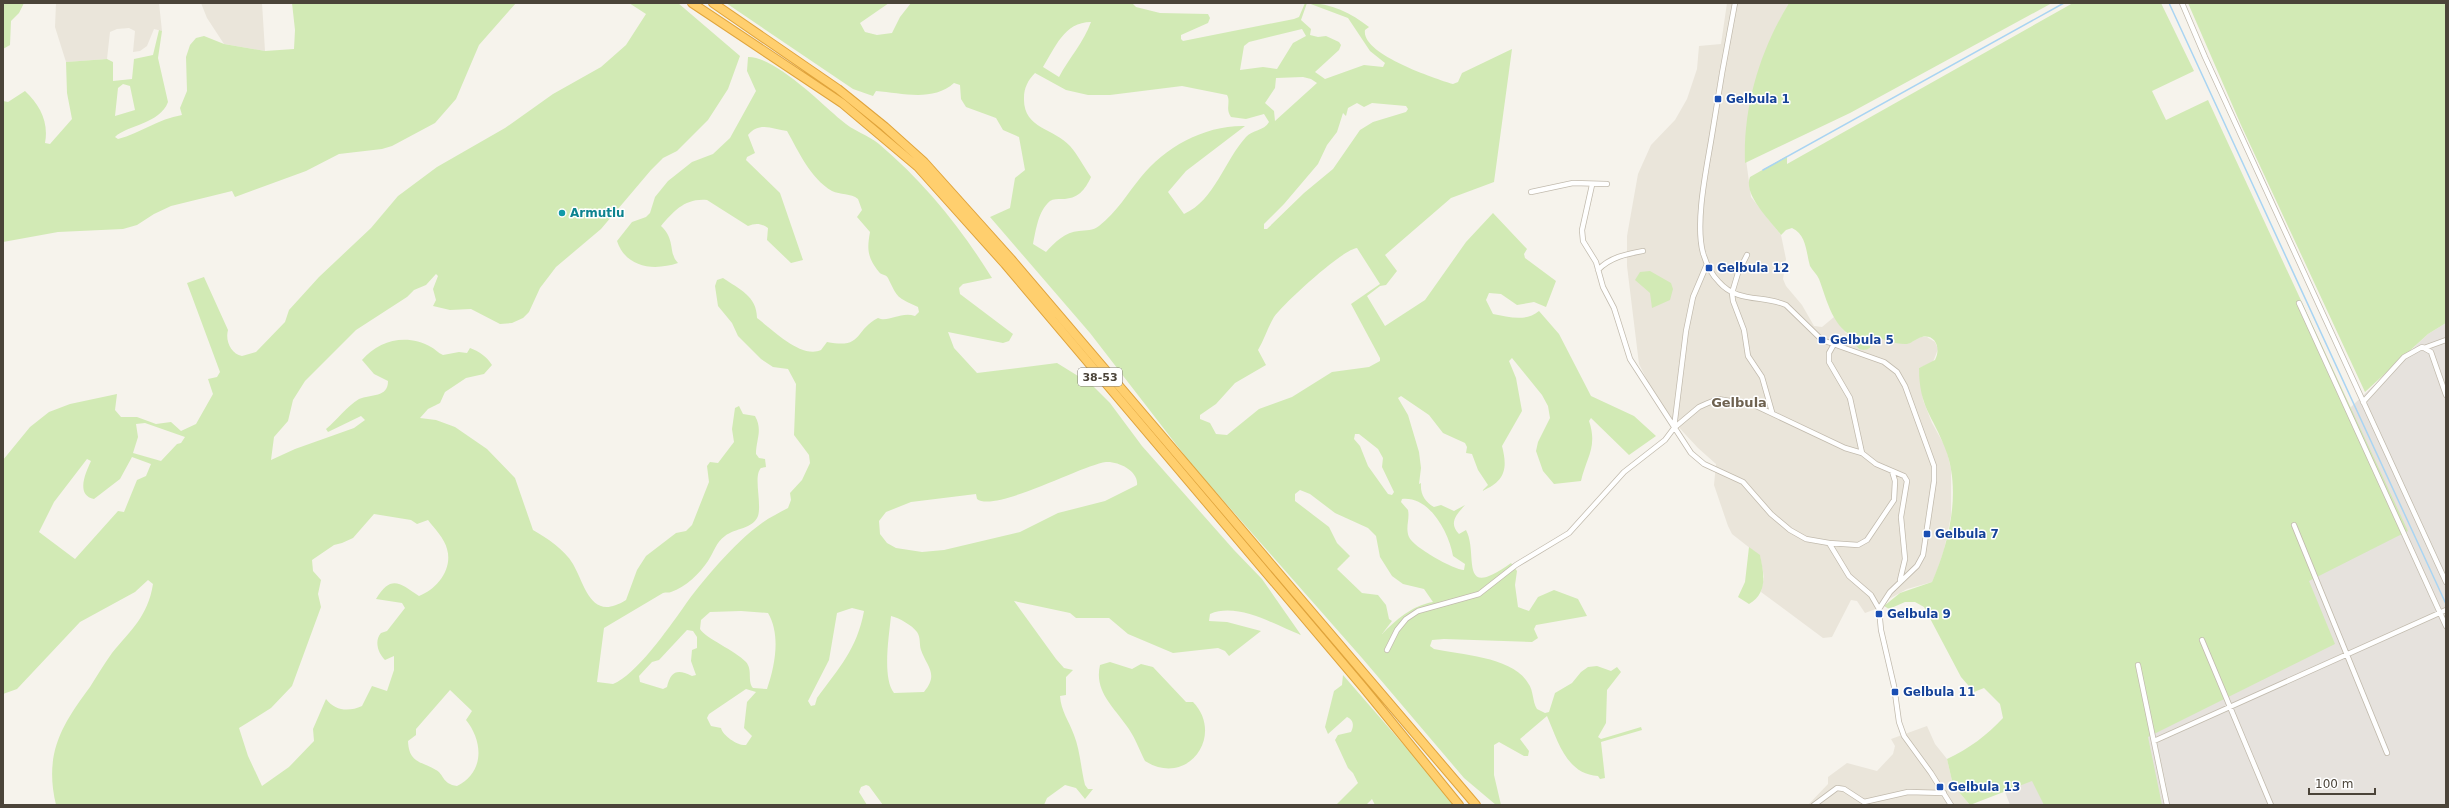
<svg xmlns="http://www.w3.org/2000/svg" width="2449" height="808" font-family="'DejaVu Sans',sans-serif">
<rect width="100%" height="100%" fill="#f6f3ec"/>
<!-- residential -->
<path fill="#eae5da" d="M56,3H159L162,31L154,29L147,46L140,51L133,52L135,31L129,28L117,29L110,32L107,59L66,62L55,27Z
M201,3H262L265,51L224,44L207,18Z
M1727,3H1789L1777,25L1757,76L1747,122L1745,152L1751,197L1781,235L1786,259L1783,279L1786,286L1802,305L1814,326L1822,327L1834,317L1846,333L1857,338L1863,350L1870,348L1873,336L1907,344L1921,337H1927L1935,342L1938,349L1933,362L1919,368L1923,400L1932,423L1946,448L1951,469V516L1944,550L1937,571L1932,582L1907,589L1889,599L1884,606L1865,613L1857,601L1851,600L1832,637L1823,638L1761,592L1764,577L1760,556L1732,534L1728,526L1714,485L1716,464L1698,448L1672,420L1651,388L1639,364L1627,266V236L1638,174L1651,145L1675,120L1687,99L1697,69L1699,46L1721,44Z
M1927,726L1935,744L1947,759L1953,785L1970,805H1808L1828,784V777L1847,763L1877,771L1893,754L1895,746L1891,739Z"/>
<!-- industrial -->
<path fill="#e6e2dd" d="M2446,323V805H2010L1989,750L2428,334Z"/>
<!-- green -->
<path fill="#d2eab5" fill-rule="evenodd" d="M3,3H24L19,13L11,21L10,45L3,49Z
M292,3H516L479,45L456,99L435,123L392,146L382,149L339,154L306,171L235,197L232,191L171,206L154,214L137,225L123,229L58,232L3,242V101L8,102L25,91C40,105 49,122 45,143L50,144L72,119L67,93L66,62L107,59L113,62V81L132,79L134,59L153,55L159,30L162,31L158,58L168,102C160,124 127,125 115,137L118,139C141,133 158,119 182,115L180,108L187,91L186,57L190,45L196,38L204,36L224,44L265,51L294,49L295,30ZM123,84L130,86L135,110L115,116L118,88Z
M629,3H678L740,56L728,89L708,120L677,151L663,158L651,170L601,229L556,267L540,288L529,312L523,318L512,323L500,324L471,309L450,310L433,306L436,300L433,289L438,276L436,274L426,285L414,290L407,297L356,330L305,381L293,400L288,421L274,437L271,460L295,449L354,428L365,420L361,416L328,432L326,429C337,420 347,406 359,399C371,394 388,398 388,381L374,374L362,360C379,340 407,333 431,347C435,349 438,353 443,355L459,352L467,353L470,348C480,352 486,356 492,365L484,374L466,378L445,392L440,403L428,409L420,418L436,420L455,427L487,449L515,478L533,530C547,538 565,550 573,564C586,587 591,622 626,600L637,570L646,556L676,533L686,531L692,525L709,482L707,466L710,462L718,463L734,442L732,429L735,408L739,406L743,414L755,416C763,430 756,440 756,454L759,458L765,459L766,467L761,468C753,476 762,503 758,516C753,529 735,528 725,536C716,542 714,552 708,561C700,573 686,587 671,592C669,593 666,592 663,593L604,628L597,682L613,684C636,675 668,629 683,608C701,582 736,541 762,523C770,517 779,513 788,508L791,500L790,493L802,480L810,463L809,455L794,435L796,384L788,369L773,367L761,359L738,336L732,323L718,306L715,286L717,280L723,278C739,289 757,296 757,318C772,329 801,359 821,350L827,342C864,349 853,331 878,318C888,323 901,311 915,316L919,312L918,307C897,297 898,299 888,278C886,274 881,275 879,272C867,257 867,249 870,232L857,217L862,210L858,199C851,193 840,195 832,191C810,178 799,152 787,131C773,129 759,121 748,135L755,153L747,157L746,160L780,193L803,260L791,263L767,240L768,228C761,223 755,223 748,226L707,200C685,198 674,211 661,226C676,240 668,253 678,263C654,271 626,268 617,241L632,222L646,217L650,213L655,197L668,181L692,162L713,154L730,138L756,91L747,71L748,57C774,56 821,103 841,120C853,131 868,135 879,144C924,182 961,228 992,278L963,284L959,288L960,294L1013,334L1009,341L1003,343L948,332L954,348L977,373L1057,363L1091,384L1110,403L1142,446L1234,550L1262,579L1301,635C1275,625 1238,602 1210,614L1209,621L1227,622L1261,631L1229,656L1225,651L1218,648L1173,653L1128,634L1109,618H1076L1070,613L1014,601L1056,659L1064,668L1073,670L1066,677V695L1060,696C1061,711 1069,721 1074,735C1080,750 1081,769 1085,785L1088,789H1093L1085,799L1076,788L1065,785L1047,798L1044,805H883L869,786L866,785L861,787L859,792L867,805H56C44,754 61,726 90,687C97,676 104,664 112,653C131,630 148,616 153,584L148,580L135,592L80,622L17,689L3,694V460L30,427L49,412L70,404L117,394L115,410L121,417H137L156,424L171,422L181,431L196,424L213,394L208,379L217,377L220,372L187,283L204,277L228,330C225,341 231,354 242,356L256,352L285,322L289,310L319,277L371,228L398,196L437,167L505,128L553,94L601,67L626,45L646,14ZM145,423L185,437L181,443L177,444L161,461L133,453L138,437L136,424ZM132,457L151,464L146,476L137,480L124,512L118,511L75,559L39,532L54,502L87,459L91,461C86,472 75,495 94,499L120,479ZM1106,462C1118,461 1139,471 1137,485L1105,501L1058,513L1020,532L944,550L922,552L896,548L887,543L880,534L879,521L886,512L911,502L976,494L977,499C995,513 1082,465 1106,462ZM374,514L411,520L417,524L428,520C434,528 445,539 447,549C453,569 437,589 419,596C400,583 391,574 376,599L402,603L405,608L387,631L381,633C374,641 378,653 385,660L394,656V670L387,691L372,686L362,706C349,712 335,711 326,699L313,729L314,741L289,767L262,786L248,756L239,728L271,708L292,686L321,607L318,594L321,580L313,571L312,560L334,545L342,543L353,538ZM852,608L864,611C857,649 839,668 817,698L815,705L811,706L808,701L829,660L837,613ZM741,611L768,613C781,635 775,666 767,689L753,688C747,681 753,670 746,662C736,651 705,638 700,629L701,620L710,612ZM891,616C899,618 912,625 917,632C921,638 919,644 921,650C927,667 939,674 924,692L894,693C882,678 889,636 891,616ZM687,630L693,631L697,637V648L692,650L691,661L696,675L692,676C678,669 671,670 667,687L663,689L640,682L639,676L652,662L659,660ZM746,689L756,692L747,702L744,728L752,736L746,745C738,746 723,736 721,728L711,726L707,718L709,714ZM450,690L472,711L466,720C483,741 485,772 457,786C442,784 444,774 436,770C422,761 409,764 408,741L416,735V729Z
M726,3H889L860,23L865,32L877,35L892,33L900,17L911,3H1132L1136,7L1160,13L1208,14L1210,18L1208,23L1181,35V39L1183,41L1294,19L1299,17L1305,3H1307L1301,20L1311,29L1310,35L1318,37L1326,36L1339,42L1341,45L1339,50L1315,72L1325,79L1364,65L1383,67L1385,63L1370,51L1348,18L1308,3C1331,3 1351,13 1369,27L1365,30C1361,54 1434,78 1453,84L1458,82L1462,73L1512,49L1494,182L1451,198L1385,255L1397,271L1386,285L1380,286L1367,296L1385,326L1425,300L1466,242L1493,213L1527,249L1524,254L1525,258L1556,281L1546,307L1534,302L1517,305L1501,294L1489,293L1486,300L1493,314C1509,317 1526,322 1539,311L1559,334L1591,396L1634,416L1656,436L1629,455L1591,418L1589,421C1598,447 1586,458 1581,481L1554,484L1543,471L1536,451L1538,442L1550,418L1548,406L1542,395L1512,358L1509,361L1516,378L1522,411L1502,446C1508,469 1505,481 1482,491L1488,485L1478,470L1472,454L1466,453L1467,447L1465,443L1443,433L1429,415L1401,396L1398,398L1408,415L1419,452L1421,468L1419,484L1421,483C1420,494 1425,502 1434,507L1441,505L1454,511L1465,505C1457,514 1448,523 1459,534L1466,530C1479,554 1457,602 1511,563L1517,571L1515,585L1518,607L1529,611L1538,597L1554,590L1578,599L1587,616L1536,625L1534,629L1538,638L1532,642L1444,639L1432,640L1430,646L1434,649C1462,655 1513,657 1528,683C1534,691 1532,701 1537,709L1545,713L1549,712L1555,693L1572,683L1581,672L1588,667L1597,666L1611,671L1617,667L1621,672L1607,690L1606,723L1598,737L1601,739L1641,727L1642,730L1601,742L1605,778L1600,779L1598,776C1566,774 1558,741 1547,716L1520,739L1529,751L1528,756H1524L1499,742L1494,745V775L1501,805H1496L1464,778L1362,658L1192,465L1090,333L990,217L1010,208L1015,178L1025,170L1019,137L1003,130L996,118L966,107L961,99L960,85L954,83C933,102 902,93 876,91L873,96L853,89ZM1091,22C1084,42 1069,58 1059,77L1043,67C1055,48 1064,22 1091,22ZM1302,29L1306,36L1293,43L1277,69L1263,67L1240,70L1244,46L1249,42ZM1035,73L1066,90L1088,95H1110L1182,86L1227,95C1231,102 1225,109 1231,117L1246,119L1264,114L1269,122C1264,131 1252,130 1246,137C1224,161 1215,200 1184,214L1168,192L1186,171L1245,126C1205,125 1165,147 1141,177C1127,194 1117,212 1099,226C1093,231 1086,230 1079,231C1065,232 1055,242 1046,252L1033,244C1036,230 1038,211 1050,201C1053,199 1058,199 1062,199C1078,199 1085,190 1091,177C1084,167 1078,155 1070,146C1054,128 1023,129 1024,98C1024,88 1028,80 1035,73ZM1303,77L1311,79L1317,83L1275,121L1274,111L1265,103L1275,88L1276,78ZM1357,103L1364,107L1372,103L1406,106L1408,109L1406,112L1373,122L1360,130L1333,169L1304,193L1267,229H1264V224L1284,204L1318,164L1327,145L1337,132L1343,113L1346,116L1348,108ZM1357,248L1380,284L1351,304L1380,358V361L1369,367L1332,372L1292,397L1259,409L1227,435L1216,434L1210,423L1200,419V415L1216,404L1235,383L1266,365L1258,350C1264,340 1268,327 1274,317C1284,303 1343,249 1357,248ZM1355,434H1359L1378,449L1383,458L1382,467L1394,492L1392,495L1388,494L1368,466L1360,446L1354,439ZM1300,490L1310,494L1335,513L1368,528L1376,536L1380,557L1392,576L1403,584L1424,589L1433,602C1411,606 1396,620 1382,634L1392,621L1389,619L1386,605L1378,595L1362,593L1337,569L1350,556L1337,543L1329,527L1295,501V494ZM1402,499C1430,496 1449,533 1453,556L1465,564L1464,570C1454,570 1413,547 1409,537C1405,528 1410,519 1408,510L1401,502Z
M1789,3H2052L1850,113L1745,163C1743,106 1760,51 1789,3Z
M2073,3H2161L2194,71L2152,91L2166,120L2208,100L2408,531L2309,581L2335,644L2148,737L2162,805H2044L2032,781L1970,805L1953,785L1947,759C1969,749 1987,735 2003,718L2000,704L1984,688L1974,692L1961,677L1924,607L1915,602H1905L1889,609L1884,606L1900,593L1932,582C1949,543 1962,490 1945,448C1933,416 1919,407 1919,368L1935,360C1941,349 1936,334 1922,337C1917,338 1912,343 1907,344C1897,345 1883,339 1874,336L1870,348C1865,351 1858,351 1856,344L1857,338C1833,330 1827,300 1819,279C1817,274 1812,270 1810,266C1806,253 1807,235 1792,228L1786,230L1781,235C1770,220 1743,195 1750,177L1787,156V164Z
M2188,3H2446V323L2428,334L2365,392L2241,125Z
M1650,271L1671,283L1673,289L1670,300L1652,308L1650,293L1635,280L1640,272Z
M1749,547L1760,555C1764,574 1768,593 1749,604L1738,597L1745,582Z
M1110,662L1132,669L1141,664L1153,667L1186,702H1193C1225,735 1188,788 1145,761C1139,749 1134,735 1126,725C1113,706 1094,691 1100,665Z
M1343,675L1456,805H1375L1372,799L1366,805H1336L1358,783L1353,773L1348,768L1335,740L1338,735L1351,732C1354,726 1354,720 1347,717L1328,734L1325,727L1334,691L1342,685Z"/>
<g fill="none" stroke-linecap="round" stroke-linejoin="round">
<!-- stream -->
<path stroke="#a9d4f2" stroke-width="1.5" d="M2169,3L2446,604
M1763,170L2064,3"/>
<!-- street casing -->
<g stroke="#c2bbae" stroke-width="6">
<path id="street" d="M1735,3C1726,49 1718,95 1711,141C1706,171 1695,223 1703,253C1706,263 1711,274 1719,282C1737,303 1764,295 1786,305L1822,340L1884,362L1897,372L1905,386L1934,466V481L1923,555L1917,566L1890,592L1879,609
M2182,3L2205,57L2446,582
M1592,185L1582,230L1583,241L1596,262L1603,287L1614,308L1630,359L1691,453L1704,464L1743,482L1771,514L1790,530L1806,539L1829,543L1849,576L1871,595L1879,609L1881,630L1894,686L1899,722L1904,736L1931,773L1951,805
M1531,192L1573,183L1607,184
M1747,255L1738,273L1732,293L1733,301L1744,330L1748,356L1762,377L1772,412
M1598,270C1610,257 1627,254 1643,251
M2299,303L2446,626
M1833,346L1829,353V362L1850,398L1862,453L1876,464L1904,476L1907,481L1901,517L1905,559L1900,580
M2424,348L2446,340
M2363,402L2404,357L2422,347L2431,352L2446,395
M1674,428L1686,331L1693,297L1707,264
M2294,525L2387,753
M1829,543L1858,545L1867,540L1894,500L1895,481L1892,471
M2202,640L2271,805
M1387,650L1397,630L1406,619L1418,611L1479,594L1516,565L1569,533L1624,472L1665,440L1674,428L1699,407L1708,403L1718,399L1754,405L1845,448L1862,453
M2138,665L2167,805
M2154,741L2446,610
M1814,805L1837,788L1844,789L1864,802L1908,792L1944,793"/>
</g>
<!-- highway casing -->
<g stroke="#e0a43c" stroke-width="10">
<path id="highway" d="M692,3L842,103L918,167L1005,264L1363,687L1459,805
M713,3L838,89L885,127L924,162L1011,259L1476,805"/>
</g>
<!-- street -->
<use href="#street" stroke="#fff" stroke-width="4.5"/>
<!-- highway -->
<use href="#highway" stroke="#ffcf6e" stroke-width="8"/>
</g>
<!-- markers -->
<g fill="#1a4fb4" stroke="#fff" stroke-width="1.5">
<rect x="1714" y="95" width="8" height="8" rx="2"/>
<rect x="1705" y="264" width="8" height="8" rx="2"/>
<rect x="1818" y="336" width="8" height="8" rx="2"/>
<rect x="1923" y="530" width="8" height="8" rx="2"/>
<rect x="1875" y="610" width="8" height="8" rx="2"/>
<rect x="1891" y="688" width="8" height="8" rx="2"/>
<rect x="1936" y="783" width="8" height="8" rx="2"/>
</g>
<circle fill="#0f9aa8" stroke="#fff" stroke-width="1.5" cx="562" cy="213" r="4"/>
<g text-anchor="middle" stroke-width="3" stroke-linejoin="round" paint-order="stroke">
<!-- shield labels -->
<rect fill="#fff" stroke="#817c74" stroke-width="1" x="1078" y="368" width="44" height="18" rx="3"/>
<g font-size="11" font-weight="bold" fill="#4b4439">
<text x="1100" y="381">38-53</text>
</g>
<!-- transit labels -->
<g font-size="12" font-weight="bold" fill="#164399" stroke="#fff" text-anchor="start">
<text x="1726" y="103">Gelbula 1</text>
<text x="1717" y="272">Gelbula 12</text>
<text x="1830" y="344">Gelbula 5</text>
<text x="1935" y="538">Gelbula 7</text>
<text x="1887" y="618">Gelbula 9</text>
<text x="1903" y="696">Gelbula 11</text>
<text x="1948" y="791">Gelbula 13</text>
</g>
<!-- culture labels -->
<g font-size="12" font-weight="bold" fill="#0d838f" stroke="#fff" text-anchor="start">
<text x="570" y="217">Armutlu</text>
</g>
<!-- neighbourhood labels -->
<g font-size="13" font-weight="bold" fill="#6e6250" stroke="#fff">
<text x="1739" y="407">Gelbula</text>
</g>
</g>
<!-- border -->
<rect width="2449" height="808" fill="none" stroke="#4b4439" stroke-width="8"/>
<!-- scale -->
<path d="M2309 788v6h66v-6" fill="none" stroke="#4b4439" stroke-width="2"/>
<text x="2315" y="788" font-size="12" fill="#4b4439" stroke="#ffffff" stroke-width="3" paint-order="stroke">100 m</text>
</svg>
